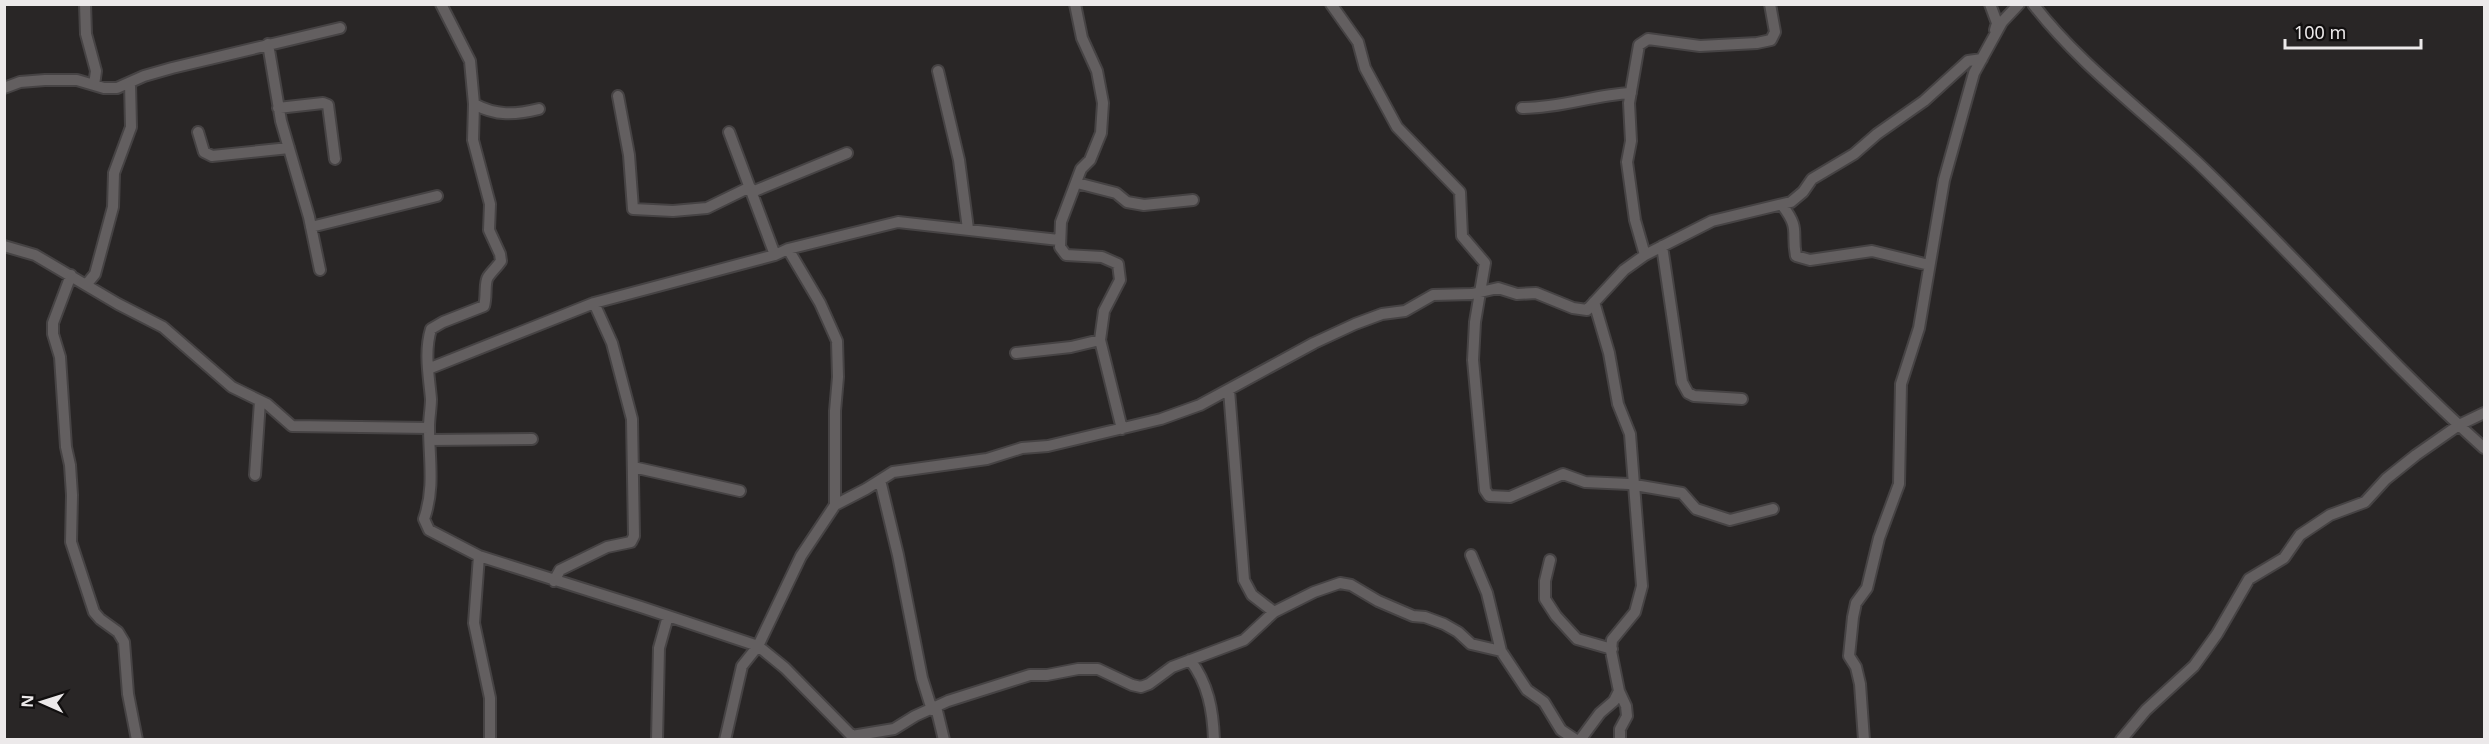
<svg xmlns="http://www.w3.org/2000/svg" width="2489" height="744" font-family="'Noto Sans',sans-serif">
<rect width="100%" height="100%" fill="#292626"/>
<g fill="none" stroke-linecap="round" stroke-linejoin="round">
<!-- minor casing -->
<g stroke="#464344" stroke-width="14">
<path id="minor" d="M85,4L86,34L96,71L94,85
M441,4L470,61L474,104L473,140L490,204L489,230L500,254L501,261C497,267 492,271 488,277C484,283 487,296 484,306L443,322L431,329C424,352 429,376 431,399C431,408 429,418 429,427C429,459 435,488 424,519L429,530L479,556L474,623L490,698V740
M1075,4L1082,38L1097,71L1103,103L1101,133L1090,160L1081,169L1061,222L1060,247L1066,255L1102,257L1118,264L1120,280L1104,311L1100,340L1122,429
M1331,4L1358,42L1365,68L1397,127L1460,192L1462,236L1485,263L1475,322L1473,360L1485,490L1489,496L1510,497L1563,474L1585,482L1629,484L1682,493L1696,509L1730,520L1773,509
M1990,4L1997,23L1995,30
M2033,4C2079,64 2142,110 2197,162C2295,256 2384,358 2484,448
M268,44L281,121L309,217L320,270
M938,71L959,160L968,229
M4,88L20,82L45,80H77L104,88H117L144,76L172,68L340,28
M618,96L629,155L633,209L673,211L707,208L750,187
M474,104C496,116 515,115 539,109
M278,108L323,103L328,105L335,159
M1522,108C1561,108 1593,95 1631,93
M198,132L204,152L212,156L289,148
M729,132L775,255
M1077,183L1116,193L1127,202L1144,205L1193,200
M752,192L847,153
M1782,205C1801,230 1791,231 1796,256L1810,260L1872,251L1929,265
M311,227L437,196
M4,246L35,255L118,304L163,327L232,387L267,404L292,426L429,428
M1662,246L1682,382L1688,393L1694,396L1742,399
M788,249L820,303L837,341L838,377L835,411V505
M1645,255L1635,220L1627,162L1631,141L1629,103L1639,45L1648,39L1700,46L1757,43L1771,40L1775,32L1770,4
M71,275L53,323V334L60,357L66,447L70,465L72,495L71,542L94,612L100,619L118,632L124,642L128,694L137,740
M86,285L95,274L113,207L114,173L131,127L130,83
M1594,302L1609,353L1618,404L1630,434L1642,586L1635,612L1612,640L1611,651L1619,691L1626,706L1627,716L1620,729V740
M1016,353L1071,347L1100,340
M428,369L594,303L775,255L788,249L898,222L1059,240
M1229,390L1244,580L1252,595L1274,612
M430,440L532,439
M633,467L740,491
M255,475L260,401
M880,480L898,555L922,678L932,710
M1471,555L1487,593L1501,651L1527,690L1544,702L1561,730L1576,740
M479,556L641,607L758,646L801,556L835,505L866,489L893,472L987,459L1022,448L1048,446L1161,419L1200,405L1314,343L1355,324L1382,314L1405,311L1433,295L1472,294L1498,288L1517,294L1536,293L1573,308L1587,310L1624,270L1645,255L1712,221L1791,202L1803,192L1812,179L1854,154L1877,134L1924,101L1968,61L1982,59
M1550,560L1545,581V599L1556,616L1577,639L1612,649
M554,581L560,570L607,547L631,542L634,536L632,419L612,343L594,303
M1190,660C1208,683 1213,710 1214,740
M936,707L944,740
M657,740L659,648L668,616
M725,740L742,666L758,646L785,668L852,736L894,729L915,716L948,701L1030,675H1047L1078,669H1098L1132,685L1141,687L1149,684L1172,667L1244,640L1274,612L1314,592L1340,583L1351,585L1378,601L1413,616L1425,617L1444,624L1458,632L1471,644L1501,651
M1580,740L1600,713L1614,701L1619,691
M1864,740L1860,684L1856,667L1849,656L1853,617L1856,603L1867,588L1879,538L1899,484L1901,384L1919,328L1944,180L1974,73L2002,22L2019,4
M2121,740L2146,710L2194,666L2217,634L2249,579L2284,558L2300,535L2330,515L2365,502L2386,479L2416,455L2459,425L2484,413"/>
</g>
<!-- minor -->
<use href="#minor" stroke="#635f60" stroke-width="10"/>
</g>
<!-- border -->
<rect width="2489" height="744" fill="none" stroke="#ece9ea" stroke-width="12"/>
<!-- north arrow -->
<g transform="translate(42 702) rotate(273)" stroke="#110f0f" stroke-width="4.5" paint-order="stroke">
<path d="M0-4.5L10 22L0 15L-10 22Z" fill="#ece9ea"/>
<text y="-9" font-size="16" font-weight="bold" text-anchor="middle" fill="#ece9ea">N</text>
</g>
<!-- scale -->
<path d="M2285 39v9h136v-9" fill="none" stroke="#ece9ea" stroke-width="3"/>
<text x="2294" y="39" font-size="18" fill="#ece9ea" stroke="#110f0f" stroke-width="4.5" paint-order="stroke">100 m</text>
</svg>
